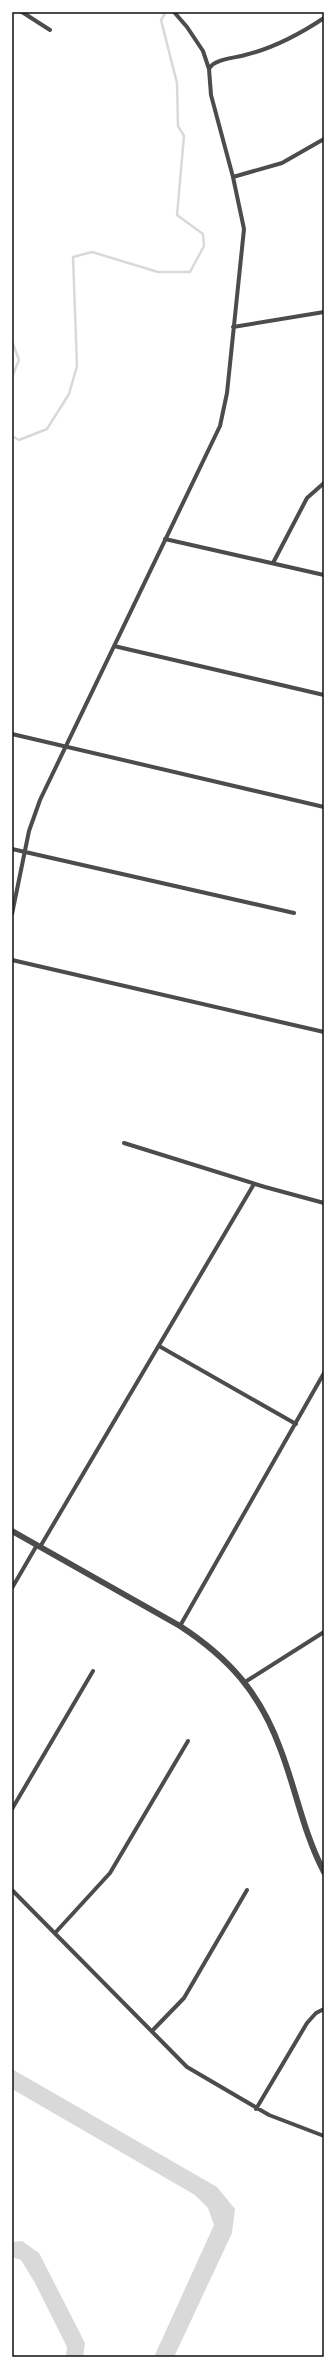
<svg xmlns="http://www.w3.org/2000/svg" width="336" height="2369" font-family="'Asap Condensed',sans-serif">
<rect width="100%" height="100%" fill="#fff"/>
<!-- water -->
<path fill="#d9d9d9" d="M12,2069L217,2187L235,2209L232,2233L174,2357H154L214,2225L208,2208L195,2195L12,2089Z
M22,2241L39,2253L61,2296L85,2343L83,2357H66L67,2347L35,2283L21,2260L12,2257V2242Z"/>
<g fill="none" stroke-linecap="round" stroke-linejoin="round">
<!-- stream -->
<path stroke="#d9d9d9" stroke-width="2.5" d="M12,341L19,360L12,377
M12,436L19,440L47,429L69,394L77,366L73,257L92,252L158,272H190L204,246L203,234L177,215L184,136L178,126L177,83L161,20L166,12"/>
<!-- minor -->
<path stroke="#4c4c4c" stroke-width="4" d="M22,12L50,30
M209,69C213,59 235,58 245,55C274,48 300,34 324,18
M233,177L282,163L324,139
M233,327L324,312
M165,539L324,575
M273,563L307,498L324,483
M114,646L324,695
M12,734L324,807
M12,849L294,913
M12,914L29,831L40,800L220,426L227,393L244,229L233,177L211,95L209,69L203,51L187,27L174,12
M12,960L324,1032
M124,1143L265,1187L324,1203
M159,1346L296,1424
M40,1547L254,1184
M12,1588L37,1545
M180,1626L324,1373
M245,1682L324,1632
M12,1809L93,1671
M12,1890L187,2067L269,2115L324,2136
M55,1933L110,1873L188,1741
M152,2031L184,1998L247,1890
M256,2109L307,2023L316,2013L324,2009"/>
<!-- tertiary -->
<path stroke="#4c4c4c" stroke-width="6" d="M12,1531L180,1626C229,1658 260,1693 280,1748C296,1789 303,1832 324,1872"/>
</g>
<!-- border -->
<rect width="336" height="2369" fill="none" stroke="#ffffff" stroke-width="26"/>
<rect x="13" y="13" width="310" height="2343" fill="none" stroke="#111" stroke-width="1.5"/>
</svg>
